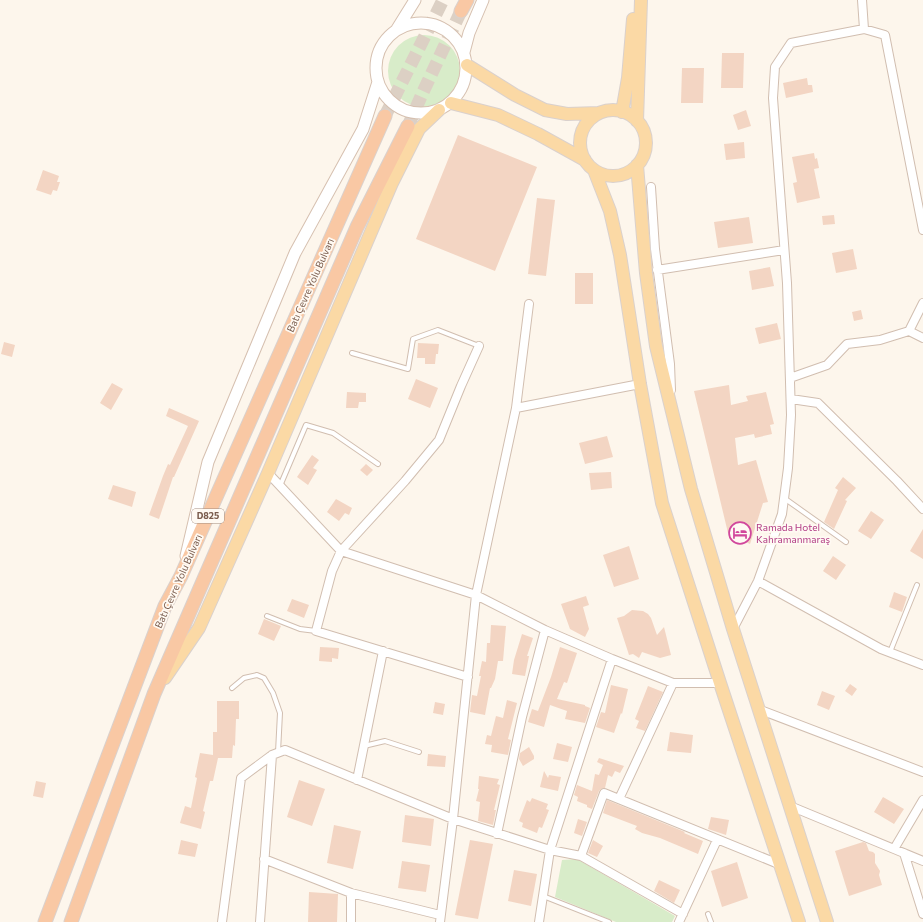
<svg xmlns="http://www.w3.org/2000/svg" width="923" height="922" font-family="Commissioner,sans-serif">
<rect width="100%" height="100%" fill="#fdf6ec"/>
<!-- green -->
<path fill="#d8ecc9" d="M388 71a36 36 0 1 1 72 0a36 36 0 1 1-72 0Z
M577,859L675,916L672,922H616L555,897L562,860Z"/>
<!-- building -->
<path fill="#f3d5c3" d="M722,53H744L743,88H721Z
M682,68H704L703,103H681Z
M807,78L808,85H812L813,92L786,98L783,83Z
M746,110L751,126L738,130L733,115Z
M458,135L537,167L495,271L416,239Z
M744,142L745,158L726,160L724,144Z
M814,153L815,159L817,158L819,168L814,169L820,198L797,203L793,183L797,182L792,157Z
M43,170L59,176L57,182H60L57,191L53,190L51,195L36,190Z
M537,198L555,200L546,276L528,274Z
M834,215L835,224L823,225L822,216Z
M749,217L753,243L718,248L714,222Z
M853,249L857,269L836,273L832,253Z
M770,267L774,286L752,290L749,271Z
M575,273H593V304H575Z
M861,310L863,319L854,321L852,312Z
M777,323L781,339L759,344L755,328Z
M4,342L15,345L12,357L1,354Z
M418,343L439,344L438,354H436L435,364H425V358H417Z
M416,379L438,388L430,408L408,399Z
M112,383L123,389L111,410L100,403Z
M729,385L731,405L748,401L746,396L766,392L774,424L770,425L772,434L755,438L754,434L735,438L738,465L756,460L768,502L763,503L750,544L728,533L694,391Z
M347,392L366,393V402H359L358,408H346Z
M169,408L199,421L174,477H173L159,519L149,515L163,476L168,464L170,465L188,426L166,416Z
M607,436L613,457L585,464L579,443Z
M312,455L319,460L313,468L317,470L308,485L297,477Z
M366,464L373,470L367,476L360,470Z
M611,472L612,488L591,490L589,473Z
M843,477L856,488L845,500L847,501L834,529L824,522L838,490L835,488Z
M113,485L136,492L132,507L108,499Z
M336,499L352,508L349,515L345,513L339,521L327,512Z
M871,511L884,520L871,539L858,531Z
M923,529V559L910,551Z
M629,546L639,579L614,587L603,555Z
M833,556L846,565L836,580L823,571Z
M894,592L907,597L902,612L889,607Z
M586,596L589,605L583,607L589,629L585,637L570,629L561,604Z
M292,599L309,605L304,618L287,611Z
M632,610L643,611L648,614L651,618L657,635L664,627L671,655L660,658L642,652L639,658L633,654L629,655L617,618L624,616Z
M264,619L281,626L274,641L258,634Z
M491,625L506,626L503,661H498L495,679L491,688H490L485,715L470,712L472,695L477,696L481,676H479L482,661L486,662L487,643H490Z
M522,634L533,638L527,656H529L525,676L512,674L514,660Z
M320,647L339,648L338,659L332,658V662L319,661Z
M560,647L577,653L567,683L564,682L557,699L585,705V706L590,708L585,723L565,719L567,711L550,705L544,727L528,722L532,709L538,711L551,677Z
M850,684L857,689L852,696L845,691Z
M611,685L628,689L622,714L621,713L614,733L596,727L601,712L605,713Z
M648,686L663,692L645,731L636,728L639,721L635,719Z
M822,691L835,696L829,710L817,705Z
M507,700L517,703L508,739L511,740L508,755L491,752L492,745L485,744L487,735L491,736L496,716L503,718Z
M217,701H239V719H236L235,746L233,745L232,758H218L213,781H210L203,811L205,812L201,829L180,823L185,806L191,808L197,778L195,777L200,753L213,755V732H217Z
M435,702L445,704L443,715L433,713Z
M670,732L693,735L691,753L667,751Z
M557,743L572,747L568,762L553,759Z
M529,747L534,756V759L523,766L519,759L520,753Z
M428,754L446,756L445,767L427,766Z
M599,758L624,766L620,773L615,771L612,777L608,775L605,788L601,789L599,791L592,809L587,807V805L577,801L578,797L574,795L577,785L592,791L595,774L599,775L603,765L597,762Z
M544,771L548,778L549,775L561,777L558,791L540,787Z
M479,776L499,779L497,784L500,785L494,810H496L493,825L478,821L480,802L476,801L479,789H478Z
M299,780L325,789L312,826L287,817Z
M36,781L46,783L43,798L33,796Z
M883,797L904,809L894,824L874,812Z
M532,798L548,804L546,809L549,810L542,828L539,827L537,833L522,827L523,823L519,821L527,800L530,802Z
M607,800L685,832L684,833L703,841L698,854L660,838L642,833L635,829L637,826L603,813Z
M405,815L434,819L431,846L402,842Z
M711,817L729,820L726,835L708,829Z
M578,819L587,822L582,836L574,833Z
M334,825L361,831L353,869L327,863Z
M181,840L198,844L195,857L178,854Z
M470,840L493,844L478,919L455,915Z
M593,840L603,846L597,857L588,853Z
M863,842L866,843L869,851L873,852L875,854V863L880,871L879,875L882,885L849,896L835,851Z
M402,861L430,865L426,892L398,888Z
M737,862L748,898L722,907L711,871Z
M514,870L537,874L531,906L508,901Z
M659,880L680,890L674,903L654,891Z
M309,892L338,894L337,922H308Z"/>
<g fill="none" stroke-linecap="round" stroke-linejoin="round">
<!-- trunk-tunnel -->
<path stroke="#dcd0c4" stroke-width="13" stroke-dasharray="13 6" stroke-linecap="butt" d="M385,116L443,0
M408,126L423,92L461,11"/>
<!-- service casing -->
<g stroke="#d1beb0" stroke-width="6">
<path id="service" d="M352,353L408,369L413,339L438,330L479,346
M280,486L306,425L333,433L378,464
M784,498L846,542
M267,616L300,629L316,631
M890,652L917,585
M232,688L244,678L257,675L264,678L273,693L280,713L278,752
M364,746L385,741L419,752
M543,896L609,922
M708,914L711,922"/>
</g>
<!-- minor casing -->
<g stroke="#d1beb0" stroke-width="10">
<path id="minor" d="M862,0L864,29
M651,187L655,249L670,364L671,390
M657,270L784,250
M909,331L923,303
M790,378L827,365L847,344L880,340L909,331L923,338
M791,399L818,403L897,481L923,509
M516,408L640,384
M268,473L341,551L476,595L545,630L612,659L673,683H720
M758,581L881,649L923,665
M733,629L758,581L782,514L788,468L791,415L787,283L773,98L775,67L791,43L864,29L885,35L923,230
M468,677L316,631L332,571L341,551L405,481L439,440L461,386L479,346
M758,709L923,772
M357,780L383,651
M619,799L673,683
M790,806L923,861
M497,834L522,717L545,630
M894,849L923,800
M904,853L923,914
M581,856L604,793L781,865
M264,859L351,893L440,915
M351,893V922
M222,922L241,778L272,755L285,750L453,819L550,850L581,856L683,914
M260,922L272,755
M440,922L453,819L476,595L516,408L529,304
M539,922L550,850L612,659
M679,922L717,840"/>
</g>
<!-- secondary casing -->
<g stroke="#d6c0b0" stroke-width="13">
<path id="secondary" d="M376 68a45 45 0 1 1 90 0a45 45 0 1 1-90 0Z
M397,29L415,0
M464,52L469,33L483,0
M186,556L208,462L295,253L363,129L378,82"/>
</g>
<!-- primary casing -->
<g stroke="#dad1cd" stroke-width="14">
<path id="primary" d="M467,65L515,95L545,110L567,114L599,113
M451,103L498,115L538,134L585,160
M580 143a33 33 0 1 1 66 0a33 33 0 1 1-66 0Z
M622,112L628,78L633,19
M637,121L641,0
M637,165L646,273L656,346L691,489L733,629L827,922
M594,170L610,211L620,255L640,384L662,503L720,683L799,922
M165,678L199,628L268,473L392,183L419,129L439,110"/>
</g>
<!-- trunk casing -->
<g stroke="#dad1cd" stroke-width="15">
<path id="trunk" d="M461,11L467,0
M45,922L165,606L181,576L385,116
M71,922L154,694L357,227L408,126"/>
</g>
<!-- service -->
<use href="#service" stroke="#fff" stroke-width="4"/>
<!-- minor -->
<use href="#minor" stroke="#fff" stroke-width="8"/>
<!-- secondary -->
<use href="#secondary" stroke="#fff" stroke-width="11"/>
<!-- primary -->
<use href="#primary" stroke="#fbd9a5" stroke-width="12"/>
<!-- trunk -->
<use href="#trunk" stroke="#f9c8a4" stroke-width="13"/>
</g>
<!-- icons -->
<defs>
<g id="hotel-ring" transform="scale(1.15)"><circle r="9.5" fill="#fffaf3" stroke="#d1479c" stroke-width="1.5"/><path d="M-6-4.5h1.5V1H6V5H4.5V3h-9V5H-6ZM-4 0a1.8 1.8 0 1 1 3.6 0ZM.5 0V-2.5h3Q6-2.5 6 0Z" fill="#d1479c"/></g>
</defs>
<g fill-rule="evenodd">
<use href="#hotel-ring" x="740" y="533"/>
</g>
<g text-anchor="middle" stroke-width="3.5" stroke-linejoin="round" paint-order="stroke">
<!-- shield labels -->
<rect fill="#fffaf3" stroke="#a28b7f" stroke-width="1" x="192" y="509" width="32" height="14" rx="3"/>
<g font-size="9" font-weight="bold" fill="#7a5c4d">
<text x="208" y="519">D825</text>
</g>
<!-- street labels -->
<g font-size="10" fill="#7a5c4d" stroke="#fffaf3">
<text transform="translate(310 285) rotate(-66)" y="4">Batı Çevre Yolu Bulvarı</text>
<text transform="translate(178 581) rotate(-66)" y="4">Batı Çevre Yolu Bulvarı</text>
</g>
<!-- hotel labels -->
<g font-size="10" fill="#b23c85" stroke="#fffaf3" text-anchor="start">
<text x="756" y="531">Ramada Hotel<tspan x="756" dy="12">Kahramanmaraş</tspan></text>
</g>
</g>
</svg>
